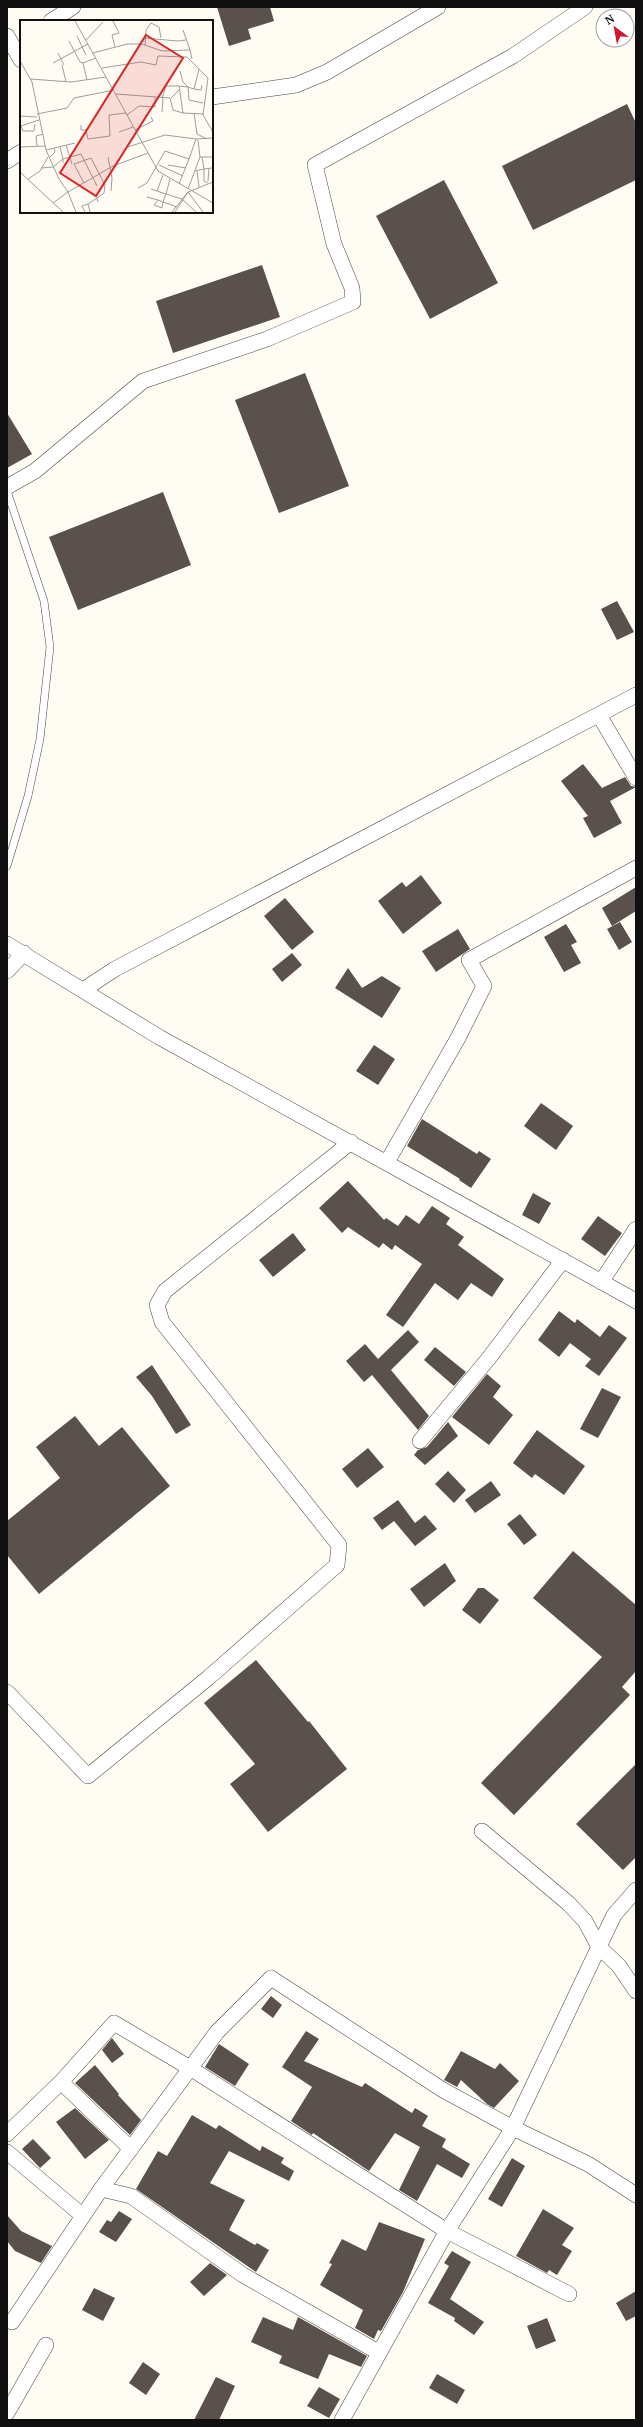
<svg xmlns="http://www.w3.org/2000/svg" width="643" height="2427" font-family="'PT Serif',serif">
<rect width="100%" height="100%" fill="#fffcf4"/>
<!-- building -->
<path fill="#5a504c" d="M217,7H270L274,21L248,29L251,39L229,46Z
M627,104L636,123V180L533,230L502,166Z
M444,180L498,283L430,319L376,216Z
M262,265L280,317L173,353L156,301Z
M305,373L349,486L279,513L235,400Z
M7,413L32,454L7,468Z
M163,492L191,565L78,610L49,537Z
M617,601L634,632L617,640L601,609Z
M583,764L602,788L625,777L631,786L636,787L610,801L622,823L594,838L583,818L588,816L561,781Z
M421,875L442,903L403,934L378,901L402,882L406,887Z
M636,887V911L612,926L602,908Z
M285,898L314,932L292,950L264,916Z
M620,922L632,942L619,950L607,929Z
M566,924L577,942L571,945L581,963L564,972L544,937Z
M458,929L470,949L436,972L422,951Z
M292,953L302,965L282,982L272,969Z
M348,968L362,988L382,976L401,988L382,1018L335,988Z
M374,1045L395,1059L378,1085L356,1071Z
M541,1103L573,1126L556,1150L524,1126Z
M422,1119L477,1154L479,1151L491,1159L471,1188L459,1180L460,1179L407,1146Z
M348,1181L384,1220L386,1218L398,1226L406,1215L419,1224L432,1206L450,1218L446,1224L464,1237L458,1245L504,1279L492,1297L471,1283L458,1300L435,1283L403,1327L386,1315L422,1264L395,1245L392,1250L383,1243L379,1248L348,1227L342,1233L319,1208Z
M533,1193L551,1203L539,1224L522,1215Z
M598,1216L622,1233L605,1256L581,1239Z
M293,1233L306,1250L273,1277L259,1260Z
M559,1311L575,1323L577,1319L600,1337L609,1325L627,1338L599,1376L585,1366L591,1359L570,1343L559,1357L538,1340Z
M408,1330L419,1342L391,1370L429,1416L418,1430L372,1375L364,1382L346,1361L365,1344L378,1359Z
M435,1347L466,1372L454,1386L424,1360Z
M152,1365L191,1425L176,1434L152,1396L136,1377Z
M487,1374L501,1386L493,1397L513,1415L489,1445L452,1417Z
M602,1388L621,1397L598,1438L580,1429Z
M75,1416L99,1446L122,1427L170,1486L39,1594L7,1555V1521L60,1478L36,1447Z
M448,1422L458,1436L425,1465L414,1455L418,1450L427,1447Z
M537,1430L585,1466L564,1495L535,1474L532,1478L513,1463Z
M368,1448L384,1467L357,1488L342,1469Z
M448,1471L466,1490L454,1503L435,1484Z
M491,1481L501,1495L475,1513L465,1500Z
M398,1500L415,1523L425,1515L437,1529L415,1546L394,1521L382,1530L373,1518Z
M520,1514L537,1535L524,1545L507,1524Z
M573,1551L636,1605V1671L622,1687L630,1695L514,1815L481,1783L602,1657L533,1598Z
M445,1563L456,1581L424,1607L410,1589Z
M478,1588H484L499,1600L480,1624L462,1610Z
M256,1660L308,1722L309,1721L347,1769L268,1832L230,1784L255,1764L204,1703Z
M636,1764V1857L623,1870L576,1824Z
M271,1996L282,2005L273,2018L261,2009Z
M306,2031L319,2039L304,2061L362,2087L365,2083L412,2113L415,2108L428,2116L422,2126L446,2139L442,2147L470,2164L462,2178L437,2164L417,2201L399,2190L420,2147L395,2133L369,2171L313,2133L312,2135L291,2121L312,2087L282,2067Z
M112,2038L124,2054L112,2063L102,2050Z
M219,2044L249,2064L235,2086L205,2067Z
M461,2051L495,2069L500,2063L519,2081L494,2108L487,2104L461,2080L457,2087L444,2080Z
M95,2065L119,2094L118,2095L141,2120L130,2135L75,2083Z
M75,2108L109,2140L85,2159L56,2122Z
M192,2115L216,2129L219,2125L260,2151L262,2146L284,2158L281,2163L294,2171L289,2181L229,2151L210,2183L245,2200L229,2230L255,2245L257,2243L269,2250L256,2272L136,2189L158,2151L167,2156Z
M33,2139L51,2158L40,2168L22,2149Z
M512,2158L525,2166L502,2207L488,2199Z
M543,2209L574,2228L562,2245L572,2251L557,2275L549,2270L547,2273L516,2256Z
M119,2211L132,2219L116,2242L99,2232L107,2220L111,2222Z
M7,2215L21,2231L52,2246L41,2263L15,2251L7,2241Z
M379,2222L425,2239L403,2292L381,2331L378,2330L374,2339L355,2328L363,2310L320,2285L332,2264L329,2263L342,2239L366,2251Z
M452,2251L471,2262L450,2299L484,2322L474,2335L454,2321L455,2318L428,2303L449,2266L444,2263Z
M210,2263L227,2275L204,2296L190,2282Z
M94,2288L115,2298L103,2321L82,2310Z
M636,2291V2316L626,2321L616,2303Z
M263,2317L293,2330L298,2317L367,2356L361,2367L329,2354L318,2379L279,2363L282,2356L251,2342Z
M547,2318L556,2341L536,2349L527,2326Z
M143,2362L160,2374L146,2395L129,2383Z
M437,2374L465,2390L457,2404L429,2388Z
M216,2377L235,2386L219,2420H194Z
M319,2387L340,2399L329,2418L307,2406Z"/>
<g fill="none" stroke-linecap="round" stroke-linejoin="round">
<!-- lane casing -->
<g stroke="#434343" stroke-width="8">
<path id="lane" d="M7,491L44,601L50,647L40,739L28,796L7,866"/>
</g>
<!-- street casing -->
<g stroke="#434343" stroke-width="16">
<path id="street" d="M51,21L73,7
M7,36L21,60
M212,97L296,85L327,72L438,7
M7,161L21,152
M7,487L35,471L143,381L267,339L353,302L352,288L334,244L315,165L513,56L585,7
M599,715L636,778
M7,944L159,1037L636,1301
M7,971L24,953
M83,990L115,969L636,695
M387,1162L458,1038L484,986L469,960L636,868
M601,1282L636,1229
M420,1441L489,1358L563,1260
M7,1692L88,1776L208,1678L337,1565L339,1545L162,1322L157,1305L165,1291L351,1142
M482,1831L568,1903L585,1921L599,1947L619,1966L636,1991
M61,2082L131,2149
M7,2134L61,2082L114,2023L190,2068L447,2231L569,2294
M7,2152L83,2216
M12,2322L101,2189
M378,2352L243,2275L131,2196L101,2189L217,2032L271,1978L443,2090L513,2128L588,2164L636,2195
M7,2413L46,2345
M342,2420L447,2231L513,2128L614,1915L636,1890"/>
</g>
<!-- lane -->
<use href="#lane" stroke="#fff" stroke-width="7"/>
<!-- street -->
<use href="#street" stroke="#fff" stroke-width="15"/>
</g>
<!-- overview -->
<g transform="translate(20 20)">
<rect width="193" height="193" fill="#fffcf4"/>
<path fill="none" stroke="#9f9e99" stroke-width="1" d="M55,1L138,151L193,183M93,1L99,13L92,15L95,27M163,10L170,30M57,16L66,35M125,18L157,21L166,20M66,20L83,2M49,21L60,42L63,43M125,25L126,10L131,3L139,7L141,18M38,33L44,45M73,33L107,24H122L142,31L170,30L172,39M0,41L12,62L26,130L39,159L48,172L33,183M33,43L68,24M42,45L46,62M82,48L121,42L136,45L138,36L167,37L188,58L183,95L193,112M160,51L163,62L168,67L174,69L179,49M10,59L51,62L86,57M67,60L63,43L76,38M174,69L181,70L182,65M96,74L150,78L153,90L163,93M142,78L146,66H159M151,78L160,69M142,92L143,78M174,93L177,114L187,119M17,94L47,88L54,78L94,70M183,94L163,93L159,66L168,67L169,80L183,83M107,95L119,86L135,87V77M0,96L17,97M15,104L14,111H3L1,106L19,100M61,105V110H66L68,119L90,116L89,95L106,93M115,110L133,101L131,97M99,112L113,107M178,120L180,137M46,125L52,144M17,126L16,116L23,114M0,127L25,126M40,127L43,139L61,134L77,166M108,127L145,115L176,119M26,130L55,123M88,137L92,158L91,171M182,137L184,149L192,148M29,138L35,132L34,128M169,139L176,119L193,118M139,145L163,156M148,145L166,148M21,148L33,147L43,139V143M175,151L184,149V161L188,163M177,151L179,167M0,152L43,192M8,159L20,151L28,137M188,161L189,149M64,163L54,144L71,138L85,165L84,173L77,178M118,168L127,163L145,131L169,139L159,164M131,169L146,174L150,159M168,169L180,137H193M137,171L143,155M127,177L138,180L143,182L142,188L134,185L138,180M157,187L143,182L146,174L162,179L176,192M56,192L48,172L93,146L128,133M65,192L62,186L68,184M70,192L68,184L77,178L78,182M152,192L168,172L193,162M155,192L168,172L183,192"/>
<path fill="#d62828" fill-opacity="0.15" stroke="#d62828" stroke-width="2" d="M126,15L163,38L76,176L40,153Z"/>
<rect width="193" height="193" fill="none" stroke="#101010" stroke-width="2"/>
</g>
<!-- border -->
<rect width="643" height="2427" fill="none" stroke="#101010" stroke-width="16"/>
<!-- north arrow -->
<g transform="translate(615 28) rotate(328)"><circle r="19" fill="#ffffff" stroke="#9f9f9f"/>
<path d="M0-3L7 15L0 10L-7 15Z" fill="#cd1c31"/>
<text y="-6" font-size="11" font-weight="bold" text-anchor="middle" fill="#101010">N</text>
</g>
</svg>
